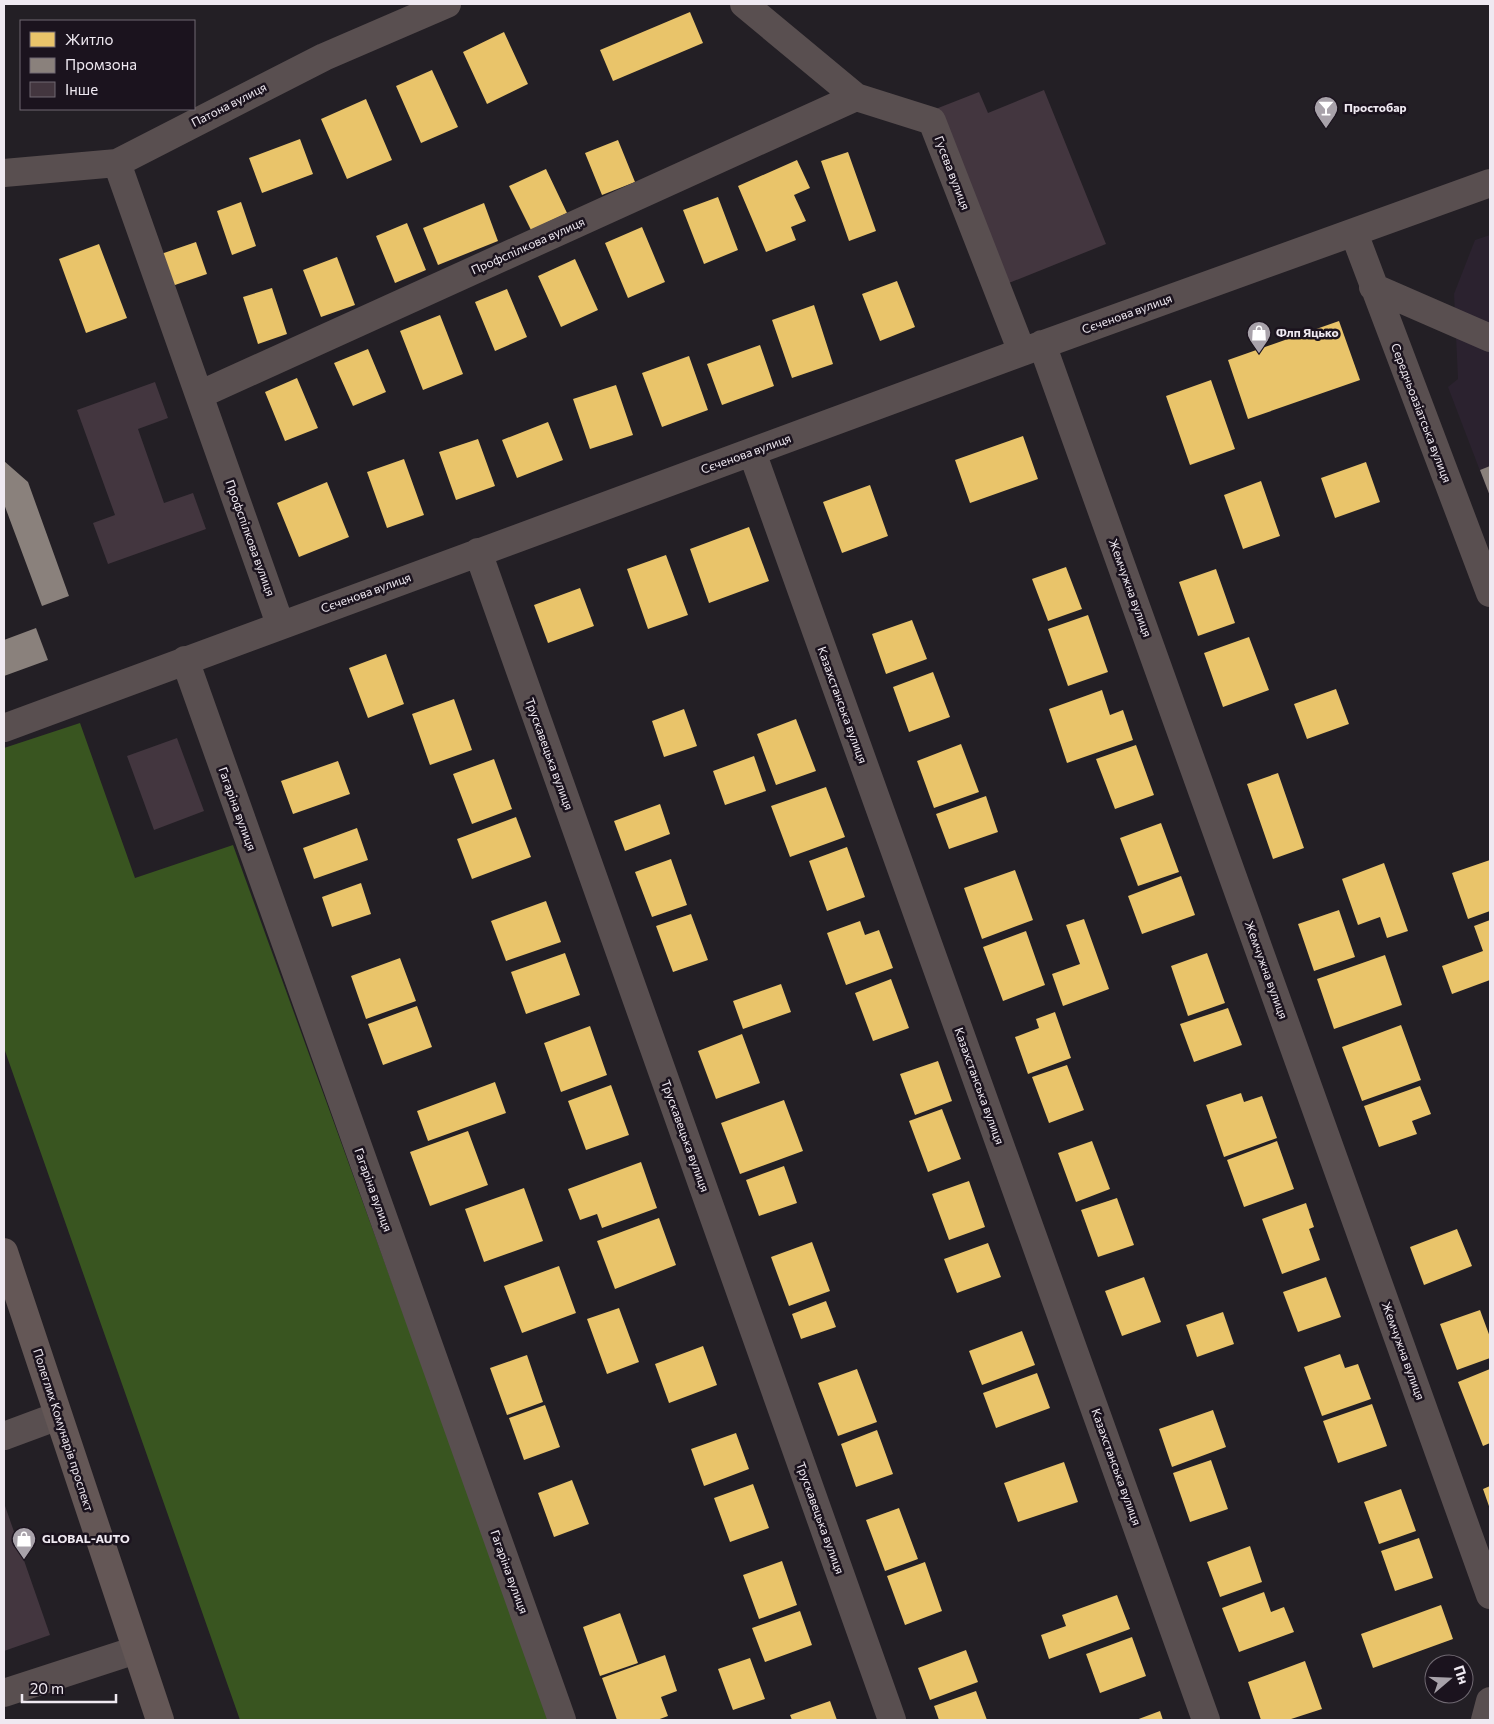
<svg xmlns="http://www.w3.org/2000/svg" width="1494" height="1724" font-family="Commissioner,sans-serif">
<rect width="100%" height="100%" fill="#231f25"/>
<!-- commercial -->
<path fill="#2b222f" d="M1490,235V497L1448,387L1458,379L1454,294L1475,240Z"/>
<!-- forest -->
<path fill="#395520" d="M80,723L135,878L233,845L551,1720H240L4,1048V748Z"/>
<!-- homes -->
<path fill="#e9c46a" d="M690,12L703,43L613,81L600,50Z
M504,32L528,84L487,104L463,52Z
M432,70L458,127L421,143L396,86Z
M366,99L392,160L347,179L321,119Z
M300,139L313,174L262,193L249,158Z
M618,140L635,182L602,195L585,153Z
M848,152L876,231L849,241L821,161Z
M797,160L810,188L794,195L806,221L791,227L796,240L766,252L738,186Z
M546,169L567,213L531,230L509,186Z
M718,197L738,250L704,264L683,210Z
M241,202L256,246L232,255L217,211Z
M484,203L498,241L438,265L423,228Z
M407,223L426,270L395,283L376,236Z
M642,227L665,282L628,298L605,243Z
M196,242L207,274L172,286L161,254Z
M99,244L127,318L86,333L59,259Z
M337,257L355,305L321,317L303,270Z
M575,259L598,310L561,327L538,276Z
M897,281L915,327L880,341L862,294Z
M272,288L287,334L258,344L243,297Z
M507,289L527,337L495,351L475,302Z
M814,305L833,364L792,378L772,320Z
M440,315L463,374L423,390L400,331Z
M1339,321L1360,380L1248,419L1228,360Z
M760,345L774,386L722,405L707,364Z
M368,349L386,392L353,406L334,363Z
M689,356L708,410L662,427L642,373Z
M297,378L318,428L285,441L265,392Z
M1211,380L1235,449L1190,465L1166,396Z
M616,385L633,435L590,449L573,399Z
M548,422L563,460L517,478L502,440Z
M1023,436L1038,479L970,503L955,460Z
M478,439L495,486L456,500L439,452Z
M404,459L424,515L387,528L367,472Z
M1366,462L1380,502L1335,518L1321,478Z
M1261,481L1280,536L1243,549L1224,495Z
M327,482L349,537L299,557L277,503Z
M870,485L888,536L842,553L823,502Z
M749,527L769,581L709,603L690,549Z
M666,555L688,615L648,629L627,569Z
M1066,567L1082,609L1048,621L1032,579Z
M1216,569L1235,623L1198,636L1179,582Z
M580,588L594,626L548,643L534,605Z
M1088,615L1108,672L1068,686L1048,629Z
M912,620L927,659L886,674L872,634Z
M1249,637L1269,690L1223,707L1204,653Z
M386,654L404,704L368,718L349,668Z
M933,672L950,717L909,732L893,687Z
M1336,689L1349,724L1307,739L1294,704Z
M1102,690L1110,715L1123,710L1133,740L1067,763L1049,709Z
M454,699L472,750L430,765L412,714Z
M684,709L697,746L664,757L652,721Z
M796,719L816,771L776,785L757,734Z
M961,744L979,792L934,808L917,761Z
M1136,745L1154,795L1115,809L1096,759Z
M754,756L766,791L725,805L713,771Z
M494,759L512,809L472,824L453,774Z
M338,761L350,794L293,814L281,781Z
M1278,773L1304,848L1273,859L1247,784Z
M826,787L845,837L790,857L771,806Z
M986,796L998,832L949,849L936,814Z
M660,804L670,834L625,851L614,821Z
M516,817L531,857L472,879L457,839Z
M1161,823L1179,872L1138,886L1120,838Z
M357,828L368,860L314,879L303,848Z
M847,847L865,897L827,911L809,861Z
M671,859L687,905L652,917L635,872Z
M1490,860V911L1468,919L1452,873Z
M1384,863L1408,931L1387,938L1380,917L1358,925L1342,879Z
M1015,870L1033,920L982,939L964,888Z
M1181,876L1195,915L1142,934L1128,896Z
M361,883L371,914L332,927L322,897Z
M546,901L561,942L506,961L491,921Z
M1339,910L1355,957L1314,971L1298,924Z
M691,914L708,960L673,972L656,926Z
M1084,919L1109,989L1063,1006L1052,974L1080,964L1066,925Z
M1490,920V980L1452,994L1442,966L1483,951L1474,926Z
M860,921L865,935L879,930L893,968L846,985L827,933Z
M1026,931L1045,985L1003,1001L983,947Z
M565,953L580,995L526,1014L511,972Z
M1207,953L1225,1003L1188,1016L1171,966Z
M1385,955L1402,1005L1334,1029L1317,979Z
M400,958L416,1001L366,1019L351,976Z
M891,979L909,1028L873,1041L855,993Z
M781,984L791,1012L743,1029L733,1001Z
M417,1006L432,1047L383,1065L368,1024Z
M1228,1008L1242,1045L1194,1062L1180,1024Z
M1055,1012L1071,1058L1028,1074L1015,1037L1039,1028L1036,1019Z
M1401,1025L1421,1080L1362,1101L1342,1047Z
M590,1026L607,1075L561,1092L544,1043Z
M742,1034L760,1083L716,1099L698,1051Z
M938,1061L952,1101L915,1115L900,1074Z
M1067,1065L1084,1110L1049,1123L1032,1077Z
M495,1082L506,1113L428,1141L417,1111Z
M611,1085L629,1135L586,1150L568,1101Z
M1420,1086L1431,1114L1412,1121L1417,1134L1379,1147L1364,1106Z
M1241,1093L1244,1102L1262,1096L1277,1138L1224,1157L1206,1105Z
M784,1100L803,1151L740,1174L721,1123Z
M942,1109L961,1159L928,1172L909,1121Z
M468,1131L488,1185L430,1206L410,1152Z
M1092,1141L1110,1189L1076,1202L1058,1153Z
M1277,1141L1294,1189L1244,1207L1227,1160Z
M641,1162L657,1208L602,1228L597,1214L580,1220L568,1189Z
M784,1166L797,1203L759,1216L746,1180Z
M969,1181L985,1227L949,1240L932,1194Z
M524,1188L543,1241L484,1262L465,1209Z
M1117,1198L1134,1245L1098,1257L1081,1210Z
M1306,1203L1314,1227L1309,1229L1320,1260L1282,1274L1262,1219Z
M659,1218L676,1265L615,1289L597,1241Z
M1457,1229L1472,1266L1424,1285L1410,1247Z
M812,1242L830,1291L789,1306L771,1257Z
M988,1243L1001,1277L957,1293L944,1259Z
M559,1266L576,1313L522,1333L504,1286Z
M1144,1277L1161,1322L1122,1336L1105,1291Z
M1326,1277L1341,1317L1298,1332L1283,1292Z
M826,1301L836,1327L801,1339L792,1314Z
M619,1308L639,1362L607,1374L587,1319Z
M1480,1310L1490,1337V1358L1457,1370L1440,1324Z
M1223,1312L1234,1344L1197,1357L1186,1325Z
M1022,1331L1035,1365L982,1385L969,1351Z
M703,1346L717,1385L669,1403L655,1364Z
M1340,1354L1345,1368L1358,1364L1371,1399L1322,1416L1304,1367Z
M527,1355L543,1402L507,1415L490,1368Z
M857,1369L877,1422L838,1436L818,1383Z
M1490,1369V1443L1483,1446L1458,1382Z
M1037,1373L1050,1408L996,1428L983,1393Z
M1372,1404L1387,1446L1338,1463L1323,1421Z
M545,1405L560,1447L524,1460L509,1418Z
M1213,1410L1226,1447L1172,1467L1159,1429Z
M877,1430L893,1474L856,1487L841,1444Z
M736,1433L749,1469L704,1486L691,1449Z
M1211,1460L1228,1509L1190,1522L1173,1473Z
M1064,1462L1078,1502L1018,1522L1004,1483Z
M572,1480L589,1524L554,1537L538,1493Z
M753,1484L769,1528L730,1542L714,1498Z
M1490,1486V1509L1483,1489Z
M1401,1489L1416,1531L1379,1544L1364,1502Z
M899,1508L918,1559L885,1571L866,1520Z
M1419,1538L1433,1578L1395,1591L1381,1551Z
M1250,1546L1262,1582L1220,1597L1207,1562Z
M782,1561L797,1605L759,1619L743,1575Z
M925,1562L942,1611L905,1625L887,1576Z
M1264,1592L1271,1612L1284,1607L1294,1632L1239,1652L1222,1608Z
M1117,1595L1130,1629L1049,1659L1041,1635L1066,1626L1062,1615Z
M1441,1605L1453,1639L1373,1668L1361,1634Z
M800,1611L812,1645L765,1662L752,1628Z
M620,1613L638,1663L600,1676L583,1627Z
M1132,1637L1146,1676L1100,1693L1086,1654Z
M966,1650L978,1682L930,1700L918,1668Z
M665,1655L677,1691L661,1697L668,1716L657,1720H617L602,1678Z
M750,1658L765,1699L733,1710L718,1669Z
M1305,1661L1322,1709L1288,1720H1261L1248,1682Z
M976,1691L987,1720H939L934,1706Z
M830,1701L837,1720H792L790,1715Z
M1160,1711L1163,1720H1136Z"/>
<!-- industry -->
<path fill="#8a817c" d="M4,461L28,482L69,596L42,606L4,504Z
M1490,466V496L1480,470Z
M36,628L48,660L4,676V640Z"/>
<!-- building -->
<path fill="#43363f" d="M1044,90L1106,244L1004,285L933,110L979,92L988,113Z
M155,382L168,418L138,429L164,503L193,493L206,529L108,564L93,523L115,515L77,410Z
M177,738L204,811L154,830L127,756Z
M4,1503L50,1635L4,1651Z"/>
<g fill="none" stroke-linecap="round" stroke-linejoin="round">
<!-- minor -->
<path stroke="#594f50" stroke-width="28" d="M744,4L856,97L932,121L1022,352
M117,163L280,624
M4,173L117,163L324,57L447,4
M1354,233L1490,593
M1373,287L1490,338
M1042,344L1490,1595
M199,395L856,97
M752,452L1206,1720
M478,552L892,1720
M185,660L562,1720
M4,728L1022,352L1490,183
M4,1436L58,1416
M4,1693L136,1650
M1485,1720L1490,1701"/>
<!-- major -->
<path stroke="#645756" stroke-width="28" d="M4,1252L160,1720"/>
</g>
<!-- icons -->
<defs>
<g id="bar-pin" transform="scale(1.25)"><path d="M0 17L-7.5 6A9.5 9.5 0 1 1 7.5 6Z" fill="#a8a2aa" stroke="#1b131e"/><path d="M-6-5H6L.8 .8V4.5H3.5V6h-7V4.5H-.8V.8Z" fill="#fff"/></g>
<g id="shop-pin" transform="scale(1.25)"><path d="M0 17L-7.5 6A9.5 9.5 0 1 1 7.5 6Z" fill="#a8a2aa" stroke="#1b131e"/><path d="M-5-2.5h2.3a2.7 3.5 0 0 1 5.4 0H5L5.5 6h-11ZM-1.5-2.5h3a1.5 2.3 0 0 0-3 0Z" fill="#fff"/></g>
</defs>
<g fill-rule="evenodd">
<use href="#bar-pin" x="1326" y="108"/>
<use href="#shop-pin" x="1259" y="333"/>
<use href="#shop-pin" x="24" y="1539"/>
</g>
<g text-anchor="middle" stroke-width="5" stroke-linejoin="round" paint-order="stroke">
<!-- street labels -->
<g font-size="12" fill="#efe9f1" stroke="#1b131e">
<text transform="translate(229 105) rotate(-27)" y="4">Патона вулиця</text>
<text transform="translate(952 173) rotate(69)" y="4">Гусєва вулиця</text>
<text transform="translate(528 246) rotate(-24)" y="4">Профспілкова вулиця</text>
<text transform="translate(1127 314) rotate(-20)" y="4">Сєченова вулиця</text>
<text transform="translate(1421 413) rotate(69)" y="4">Середньоазіатська вулиця</text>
<text transform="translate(746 454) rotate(-20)" y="4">Сєченова вулиця</text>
<text transform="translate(250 538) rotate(70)" y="4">Профспілкова вулиця</text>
<text transform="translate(1130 588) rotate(70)" y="4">Жемчужна вулиця</text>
<text transform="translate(366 593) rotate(-20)" y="4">Сєченова вулиця</text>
<text transform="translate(842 705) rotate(70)" y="4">Казахстанська вулиця</text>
<text transform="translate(549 754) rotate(70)" y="4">Трускавецька вулиця</text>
<text transform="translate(237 809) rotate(70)" y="4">Гагаріна вулиця</text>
<text transform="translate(1266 970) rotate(70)" y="4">Жемчужна вулиця</text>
<text transform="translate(979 1086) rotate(70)" y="4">Казахстанська вулиця</text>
<text transform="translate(685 1136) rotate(70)" y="4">Трускавецька вулиця</text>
<text transform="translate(373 1190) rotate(70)" y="4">Гагаріна вулиця</text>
<text transform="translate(1403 1351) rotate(70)" y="4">Жемчужна вулиця</text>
<text transform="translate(63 1430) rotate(72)" y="4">Полеглих Комунарів проспект</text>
<text transform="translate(1116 1467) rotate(70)" y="4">Казахстанська вулиця</text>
<text transform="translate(820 1518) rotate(70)" y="4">Трускавецька вулиця</text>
<text transform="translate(509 1572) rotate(70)" y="4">Гагаріна вулиця</text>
</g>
<!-- poi labels -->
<g font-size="12" font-weight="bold" fill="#efe9f1" stroke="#1b131e" text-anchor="start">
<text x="1344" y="112">Простобар</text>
<text x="1276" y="337">Флп Яцько</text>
<text x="42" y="1543">GLOBAL-AUTO</text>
</g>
</g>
<!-- border -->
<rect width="1494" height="1724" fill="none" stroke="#efe9f1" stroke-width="10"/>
<!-- legend -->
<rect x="20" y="20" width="175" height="90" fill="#1b131e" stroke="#706972"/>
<rect x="30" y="32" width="25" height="15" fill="#e9c46a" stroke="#706972"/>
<text x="65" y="45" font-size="15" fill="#efe9f1">Житло</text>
<rect x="30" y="58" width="25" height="15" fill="#8a817c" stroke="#706972"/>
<text x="65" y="70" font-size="15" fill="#efe9f1">Промзона</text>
<rect x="30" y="82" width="25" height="15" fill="#43363f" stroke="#706972"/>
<text x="65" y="95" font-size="15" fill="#efe9f1">Інше</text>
<!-- north arrow -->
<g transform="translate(1449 1679) rotate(71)"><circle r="24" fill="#1b131e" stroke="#706972"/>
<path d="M0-4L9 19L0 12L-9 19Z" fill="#a8a2aa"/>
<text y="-8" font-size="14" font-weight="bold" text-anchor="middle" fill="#efe9f1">Пн</text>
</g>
<!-- scale -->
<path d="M22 1694v8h94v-8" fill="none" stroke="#efe9f1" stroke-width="2.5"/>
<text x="30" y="1694" font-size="15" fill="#efe9f1" stroke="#1b131e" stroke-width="4" paint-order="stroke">20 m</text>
</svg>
